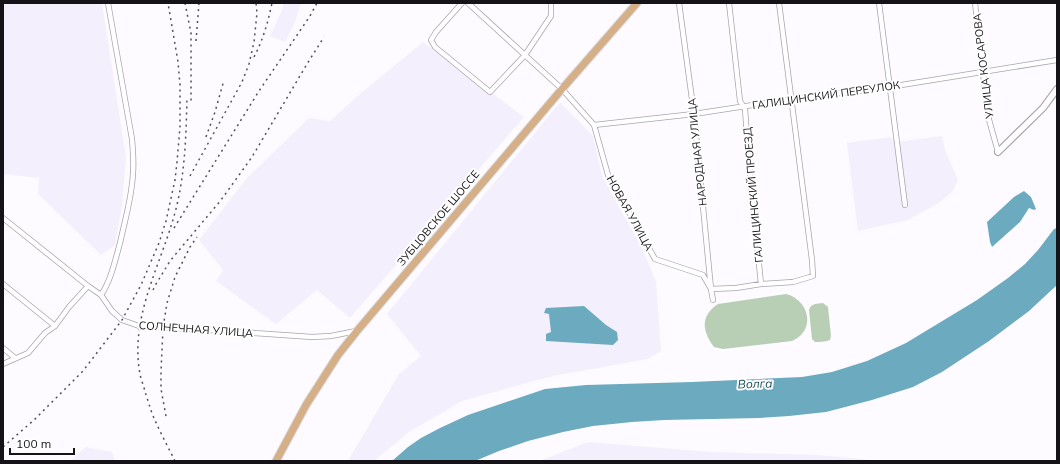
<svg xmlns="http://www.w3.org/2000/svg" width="1060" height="464" font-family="Mulish,sans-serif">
<rect width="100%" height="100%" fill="#fdfbff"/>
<!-- industrial -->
<path fill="#f4effc" d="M3,3H102L126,157L122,206L115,245L101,255L38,194L39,178L3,174Z
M284,3H301L295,22L285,42L270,36L282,10Z
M423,42L524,117L350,318L317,290L276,324L216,281L223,270L199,240L247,178L309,118L330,121L360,94Z
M560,102L593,136L602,176L643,250L656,282L661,351L648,359L553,376L462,401L409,432L374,461H348L399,374L421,356L387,314Z
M942,136L945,150L958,180L952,192L939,203L908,220L858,231L847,143L891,137L892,139L895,138L896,142Z
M588,442L711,452L818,455L882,461H539Z
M86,447L112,452L115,461H70Z"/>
<!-- green -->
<path fill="#b8cfb5" d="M786,294C810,300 816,331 792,341L723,349L714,347C702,331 700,316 718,304Z
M823,303L828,307L831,336L830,340C825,342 819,342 815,342L812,339L809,310C811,303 817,304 823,303Z"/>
<!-- water -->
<path fill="#6caabf" d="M1024,191L1031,197L1036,209L1034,210L1029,208L1020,222L992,247L990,242L987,222L1014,197Z
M1057,228V285L1029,311L989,341L942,372L913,387L872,400L826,412L789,416L760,418L664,420L632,422L593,426L563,432L528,441L499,451L475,461H392L408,447L421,438L440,428L468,415L545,389L586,385L692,382L802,377L832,372L867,361L906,343L977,300L1008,278L1025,264L1038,250L1054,229Z
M584,306L606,325L617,332L618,340L613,345L546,341V334L551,332L549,314L544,313L546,308Z"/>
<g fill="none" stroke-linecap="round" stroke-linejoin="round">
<!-- minor casing -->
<g stroke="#a9a4ae" stroke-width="6">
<path id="minor" d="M462,3L436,32L431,40L435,47L490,92L525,55L551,16V3
M468,3L562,89L594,125L608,175L655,259L703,275L711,289L736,288L761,284L793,282L813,276L812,260L779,3
M679,3L694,114L711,289L713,300
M729,3L740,101L745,109L750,176L761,284
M879,3L905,205
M975,3L988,116L998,152
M594,125L694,114L792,99L889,87L1057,60
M3,218L88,286L101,295L112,311L122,320L139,326L241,332L312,337L331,336L356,331
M3,284L55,326
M101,295C111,280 115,261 120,243C125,220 132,197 133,173C134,162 133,151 132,139L108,3
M3,348L15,358
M3,364L28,353L45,333L55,326L69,307L88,286"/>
</g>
<!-- tertiary casing -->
<g stroke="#a9a4ae" stroke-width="8">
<path id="tertiary" d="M998,152L1043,108L1057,89"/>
</g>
<!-- primary casing -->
<g stroke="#dad9da" stroke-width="9">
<path id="primary" d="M276,461L306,405L338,355L357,331L562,89L637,3"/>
</g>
<!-- minor -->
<use href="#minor" stroke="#fff" stroke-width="4.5"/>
<!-- tertiary -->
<use href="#tertiary" stroke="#fff" stroke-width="5.5"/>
<!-- primary -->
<use href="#primary" stroke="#d4af87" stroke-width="7"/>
<!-- rail -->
<path stroke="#525054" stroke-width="1.5" stroke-dasharray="2 4" stroke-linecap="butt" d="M185,3L191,33V104
M196,41L199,3
M254,57C263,40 268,22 272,3
M206,137L215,112L224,80
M190,176L242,82L249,64L254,42L257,13L256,3
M174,228L259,91L310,16L317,3
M153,290L156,284L170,261L221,200L252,157L307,64L324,37
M166,416L161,389V371L163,328L167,303L175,277L190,247L197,237
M3,447L34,420L83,371L122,320L141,285L159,243L166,221L175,180L177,162L180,127V85L178,62L168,3
M175,461C168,447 160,432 154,418C150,409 148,400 145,392C144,386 141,380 140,374C130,321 157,272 172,223C185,182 186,139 187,97"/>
</g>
<g text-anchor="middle" stroke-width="4" stroke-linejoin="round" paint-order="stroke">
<!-- street labels -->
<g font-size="11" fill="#151317" stroke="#fff">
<text transform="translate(983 66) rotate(-97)" y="4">УЛИЦА КОСАРОВА</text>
<text transform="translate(826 95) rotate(-8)" y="4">ГАЛИЦИНСКИЙ ПЕРЕУЛОК</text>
<text transform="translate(697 152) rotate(-96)" y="4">НАРОДНАЯ УЛИЦА</text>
<text transform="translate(753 195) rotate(-95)" y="4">ГАЛИЦИНСКИЙ ПРОЕЗД</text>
<text transform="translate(630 213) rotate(61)" y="4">НОВАЯ УЛИЦА</text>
<text transform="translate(438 218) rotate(-50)" y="4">ЗУБЦОВСКОЕ ШОССЕ</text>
<text transform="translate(196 329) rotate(4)" y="4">СОЛНЕЧНАЯ УЛИЦА</text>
</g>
<!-- water labels -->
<g font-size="12" font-style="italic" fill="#134959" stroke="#fff">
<text transform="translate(755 384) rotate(-2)" y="4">Волга</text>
</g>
</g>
<!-- border -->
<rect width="1060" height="464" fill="none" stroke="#151317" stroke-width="8"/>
<!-- scale -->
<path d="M10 448v6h64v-6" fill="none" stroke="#151317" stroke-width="2"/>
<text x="16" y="448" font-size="12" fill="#151317" stroke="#ffffff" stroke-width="3" paint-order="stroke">100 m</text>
</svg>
